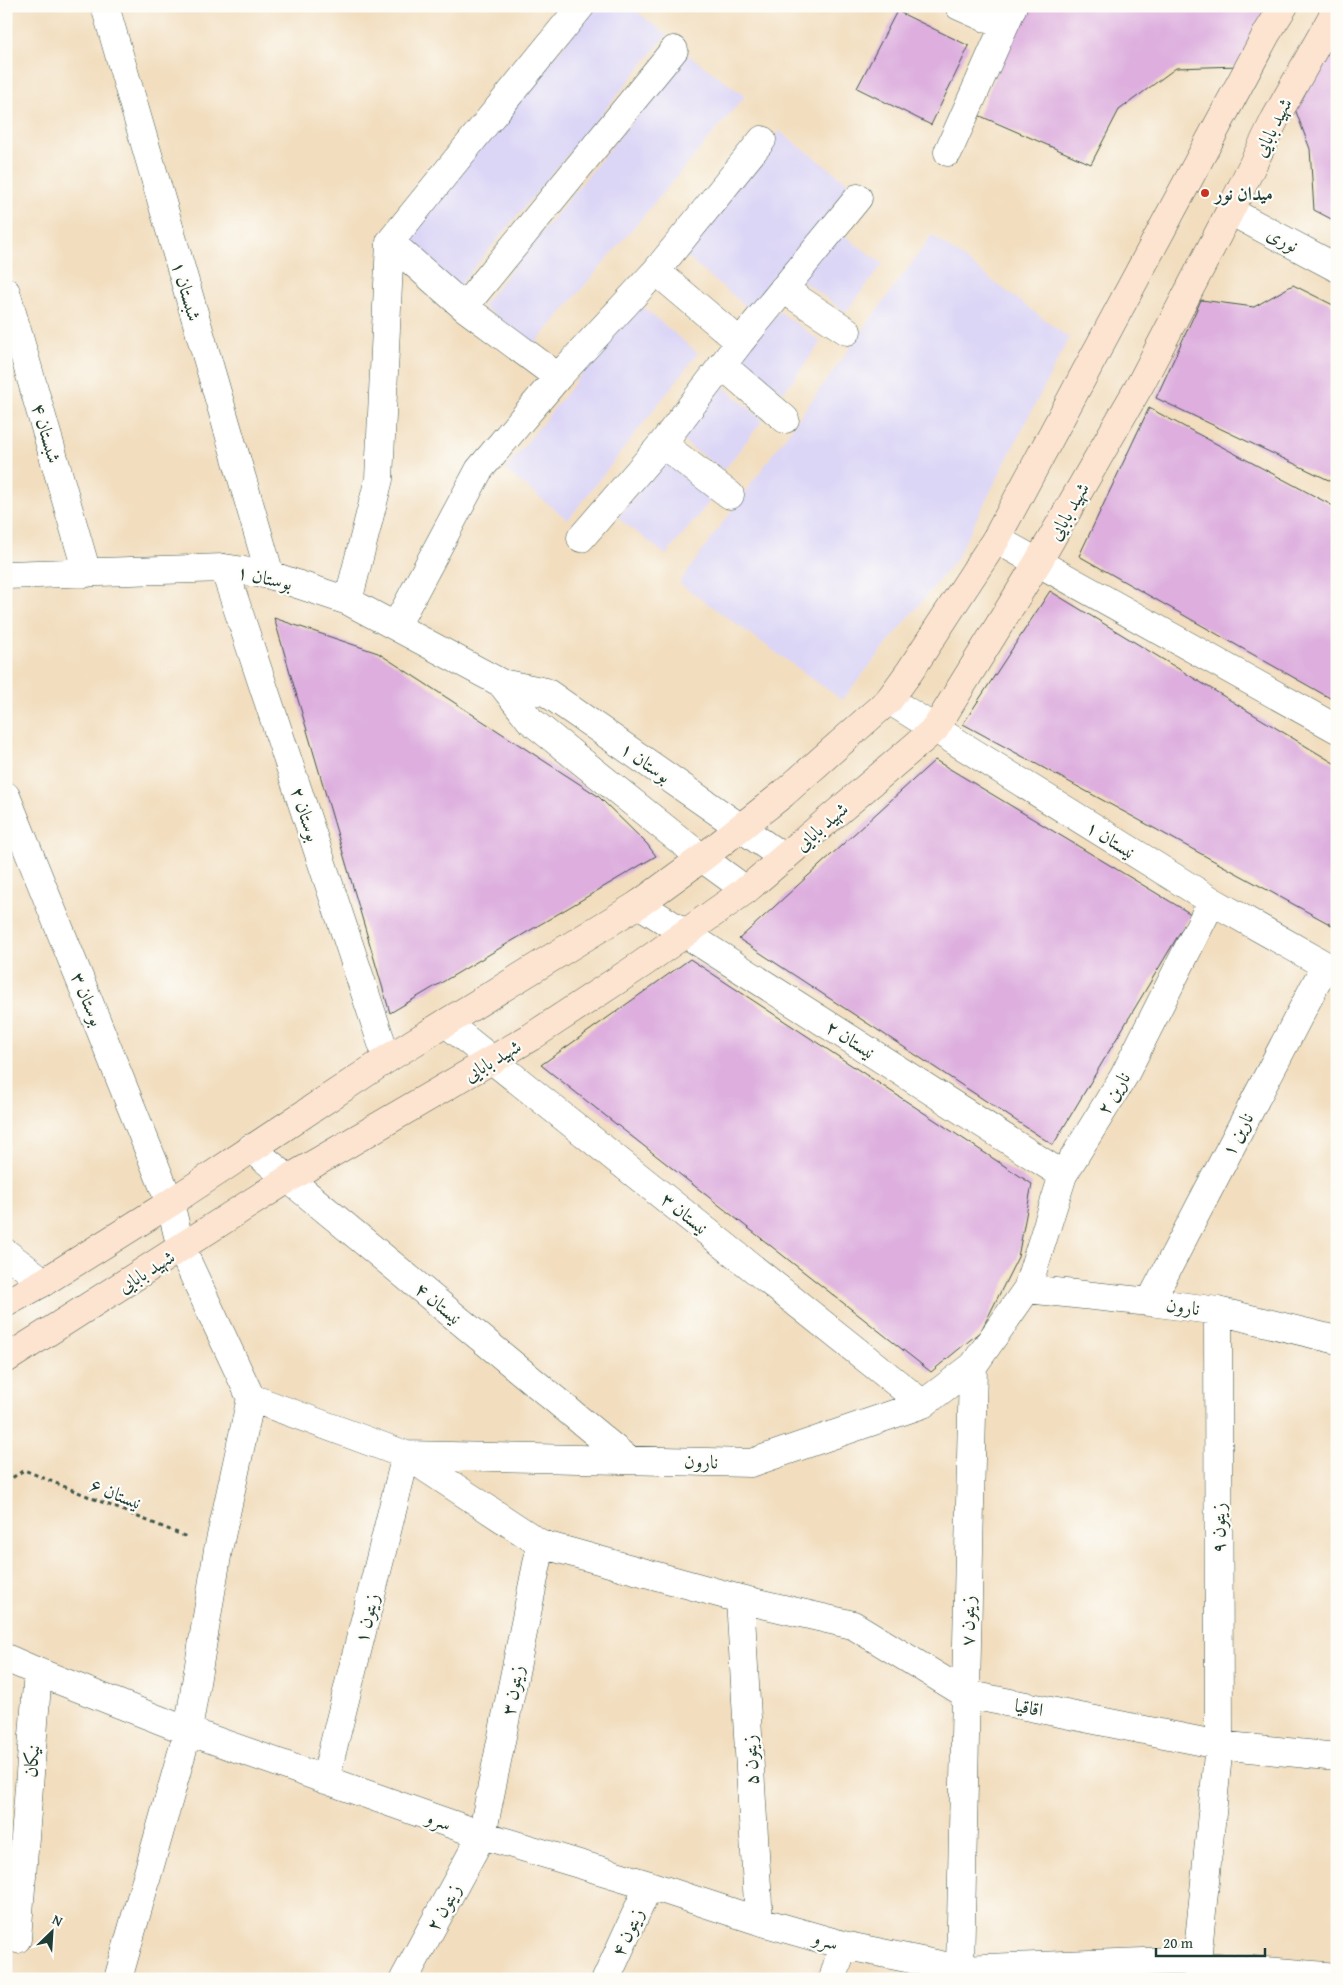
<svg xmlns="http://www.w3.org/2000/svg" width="1343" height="1985" font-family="'Gentium Book Plus',Amiri,serif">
<rect width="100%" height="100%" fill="#fdfcf7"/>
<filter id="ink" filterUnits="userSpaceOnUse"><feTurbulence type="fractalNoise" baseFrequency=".02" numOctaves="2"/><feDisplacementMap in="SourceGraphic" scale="10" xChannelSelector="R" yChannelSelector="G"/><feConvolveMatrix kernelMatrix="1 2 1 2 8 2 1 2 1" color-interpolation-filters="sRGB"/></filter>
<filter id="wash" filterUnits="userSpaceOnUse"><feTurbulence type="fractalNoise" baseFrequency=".0096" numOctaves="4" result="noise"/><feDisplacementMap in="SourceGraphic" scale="20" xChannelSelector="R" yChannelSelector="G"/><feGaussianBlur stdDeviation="1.12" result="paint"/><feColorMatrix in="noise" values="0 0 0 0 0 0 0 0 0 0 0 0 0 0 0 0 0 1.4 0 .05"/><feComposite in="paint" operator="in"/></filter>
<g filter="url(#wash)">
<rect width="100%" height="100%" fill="#f2debf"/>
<!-- built -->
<path fill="#dcd6f6" d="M597,6H630L667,35L458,287L403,237Z
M687,54L745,96L535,344L482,306Z
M779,131L850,184L753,312L685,256Z
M837,230L883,264L846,312L797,277Z
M932,235L1069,338L956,559L842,700L679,583Z
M638,303L698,353L568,520L505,470Z
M779,311L821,342L784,392L738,361Z
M723,386L763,420L724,470L678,438Z
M663,460L711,500L666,555L618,518Z"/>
<g id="blocks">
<!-- building -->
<path fill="#ddaede" d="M1028,6H1267L1238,66L1176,68L1119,110L1091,164L978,115Z
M897,11L969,46L931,125L857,88Z
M1337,37V222L1314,210L1310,149L1295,109Z
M1293,285L1337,307V484L1156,398L1201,300L1254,307Z
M1149,408L1337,508V702L1079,556Z
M1050,591L1337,765V928L963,724Z
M274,618L378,653L598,796L647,844L656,856L390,1013Z
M935,760L1191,914L1053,1145L739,939Z
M690,959L1032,1184L1018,1257L981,1331L931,1372L541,1065Z"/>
</g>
</g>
<g filter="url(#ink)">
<use href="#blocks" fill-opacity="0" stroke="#3f5549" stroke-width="1"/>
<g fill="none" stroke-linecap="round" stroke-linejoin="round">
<!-- street casing -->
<g stroke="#3f5549" stroke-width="29">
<path id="street" d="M105,6L270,575
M959,6L1004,26
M948,152L1013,6
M1230,211L1337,268
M390,242L464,307L558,377
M783,289L847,331
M6,292L87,573
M464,307L674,50
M740,342L858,198
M722,365L785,419
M662,444L730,495
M581,538L662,444L740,342L656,271
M996,539L1337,729
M224,568L387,1059
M6,575L224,568L270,575L348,601L501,683L546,692L784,858
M348,601L379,479L390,242L581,6
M396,626L479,470L558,377L656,271L762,140
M501,683L530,720L702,858L746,890
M889,700L1212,901L1337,972
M6,796L170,1203L181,1248L251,1398L406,1455L541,1544L740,1599L853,1625L966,1694L1219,1745L1337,1757
M639,904L1063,1175
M446,1023L923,1404
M251,1148L627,1459
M6,1253L44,1282
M1027,1289L1150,1302L1218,1311L1337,1340
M1150,1302L1325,966
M740,1599L759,1921
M6,1658L38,1672L188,1731L482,1835L649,1885L759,1921L843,1945L960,1969L1197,1960L1193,1965L1337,1977
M325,1780L406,1455L751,1463L923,1404L973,1366
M17,1939L38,1672
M1197,1960L1219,1745L1218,1311
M960,1969L973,1366L1027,1289L1063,1175L1124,1076L1212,901
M118,1979L188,1731L218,1550L251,1398
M404,1979L482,1835L541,1544
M606,1979L649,1885
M833,1979L843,1945"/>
</g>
<!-- secondary casing -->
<g stroke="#3f5549" stroke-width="29">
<path id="secondary" d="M6,1303L44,1282L170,1203L387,1059L639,904L702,858L783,794L889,700L910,671L996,539L1267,33L1284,6
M6,1359L288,1179L531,1037L642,964L746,890L935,729L1038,562L1141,383L1230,211L1275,119L1337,8"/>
</g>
<!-- path -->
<path stroke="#3f5549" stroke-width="3" stroke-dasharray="4 4" stroke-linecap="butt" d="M6,1482L24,1470L187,1537"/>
<!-- street -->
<use href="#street" stroke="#fff" stroke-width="28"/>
<!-- secondary -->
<use href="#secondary" stroke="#fde4d1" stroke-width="28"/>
</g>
</g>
<!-- markers -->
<circle fill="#c8321e" stroke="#fdfcf7" stroke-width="2" cx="1205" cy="193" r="5"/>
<g text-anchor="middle" stroke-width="4.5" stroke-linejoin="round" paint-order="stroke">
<!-- street labels -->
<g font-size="19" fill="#1f3d34" stroke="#fdfcf7">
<text transform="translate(1272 127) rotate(-63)" y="7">شهید بابایی</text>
<text transform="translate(1283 239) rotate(28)" y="7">نوری</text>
<text transform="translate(187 291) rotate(74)" y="7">شبستان ۱</text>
<text transform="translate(47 433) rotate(74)" y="7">شبستان ۴</text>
<text transform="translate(1068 511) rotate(-60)" y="7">شهید بابایی</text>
<text transform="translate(265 577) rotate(13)" y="7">بوستان ۱</text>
<text transform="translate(646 762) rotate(35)" y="7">بوستان ۱</text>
<text transform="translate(306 814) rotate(72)" y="7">بوستان ۲</text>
<text transform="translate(821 826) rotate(-41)" y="7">شهید بابایی</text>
<text transform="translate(1111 839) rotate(32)" y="7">نیستان ۱</text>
<text transform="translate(88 999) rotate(68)" y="7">بوستان ۳</text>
<text transform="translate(851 1039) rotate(33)" y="7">نیستان ۲</text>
<text transform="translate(492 1060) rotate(-31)" y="7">شهید بابایی</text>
<text transform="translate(1113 1093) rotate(-59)" y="7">نارین ۲</text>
<text transform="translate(1237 1134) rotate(-62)" y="7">نارین ۱</text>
<text transform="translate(685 1213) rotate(39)" y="7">نیستان ۳</text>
<text transform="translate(146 1271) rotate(-32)" y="7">شهید بابایی</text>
<text transform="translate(439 1303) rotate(40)" y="7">نیستان ۴</text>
<text transform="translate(1183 1306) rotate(8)" y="7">نارون</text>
<text transform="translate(701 1461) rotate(2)" y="7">نارون</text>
<text transform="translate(116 1493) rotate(22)" y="7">نیستان ۶</text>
<text transform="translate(1218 1528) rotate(-90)" y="7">زیتون ۹</text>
<text transform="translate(366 1618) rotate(-76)" y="7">زیتون ۱</text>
<text transform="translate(967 1621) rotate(-89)" y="7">زیتون ۷</text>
<text transform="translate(512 1690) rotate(-79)" y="7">زیتون ۳</text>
<text transform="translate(1029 1707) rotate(11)" y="7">اقاقیا</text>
<text transform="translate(750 1760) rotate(-93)" y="7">زیتون ۵</text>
<text transform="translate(31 1761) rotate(-85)" y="7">نیکان</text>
<text transform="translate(439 1820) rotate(19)" y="7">سرو</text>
<text transform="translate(443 1907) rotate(-61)" y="7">زیتون ۲</text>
<text transform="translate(627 1932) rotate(-65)" y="7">زیتون ۴</text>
<text transform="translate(826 1940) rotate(16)" y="7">سرو</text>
</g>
<!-- poi labels -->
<g font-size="19" font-weight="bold" fill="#1f3d34" stroke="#fdfcf7" text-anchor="start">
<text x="1215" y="200">میدان نور</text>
</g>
</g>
<!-- margin -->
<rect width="1343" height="1985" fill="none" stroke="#fdfcf7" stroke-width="25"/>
<!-- north arrow -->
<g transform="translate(52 1932) rotate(25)" stroke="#fdfcf7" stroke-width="4" paint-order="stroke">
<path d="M0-4L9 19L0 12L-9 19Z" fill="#1f3d34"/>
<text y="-8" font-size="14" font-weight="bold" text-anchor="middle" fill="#1f3d34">N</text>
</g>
<!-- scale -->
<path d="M1156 1948v8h109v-8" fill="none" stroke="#1f3d34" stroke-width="2.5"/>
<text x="1163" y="1948" font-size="15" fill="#1f3d34" stroke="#fdfcf7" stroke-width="4" paint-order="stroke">20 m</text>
</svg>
